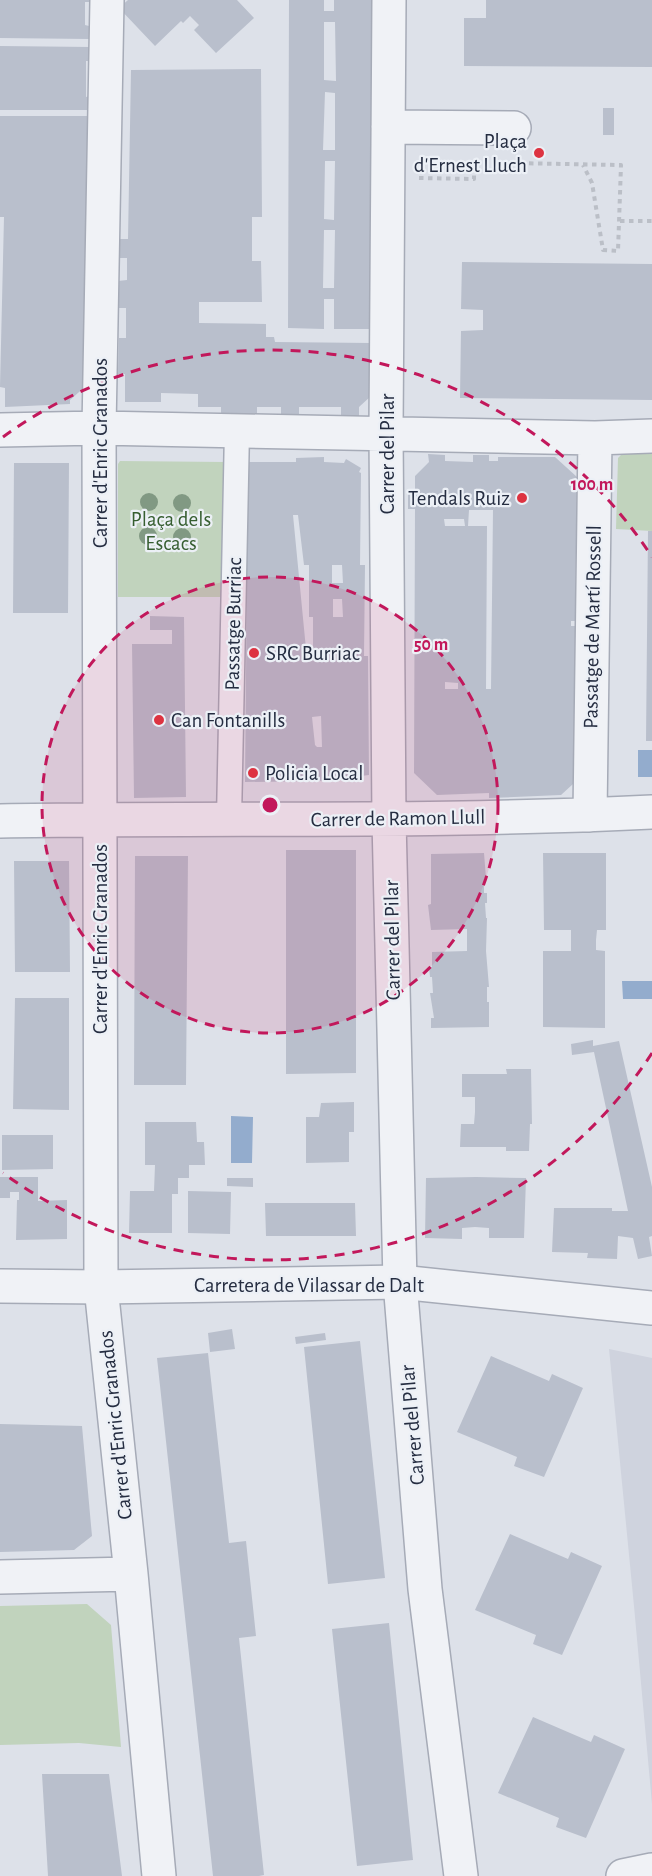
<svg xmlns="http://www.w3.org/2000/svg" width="652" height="1876" font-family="'Alegreya Sans',sans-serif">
<rect width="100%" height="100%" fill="#dde1e9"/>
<!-- built -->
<path fill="#cfd3de" d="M609,1349L652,1358V1804L634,1606Z"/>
<!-- green -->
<path fill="#c1d3bd" d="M622,454H652V531L616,529L618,458Z
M120,461L225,462L223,597H118V464Z
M87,1604L111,1625L121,1747L79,1743L0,1745V1606Z"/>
<!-- water -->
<path fill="#93accd" d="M638,750H652V777H638Z
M622,981H652V999H623Z
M231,1116L253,1117L252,1163H231Z"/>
<!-- building -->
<path fill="#b9bfcc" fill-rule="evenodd" d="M0,0H89V2H85V25L89,26V39L0,38Z
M128,0H237L254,18L216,53L194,30L199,25L190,16L183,23L181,21L155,46L119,8Z
M289,0H324V11H334V0H373L372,329H334V299H324V329L288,328ZM324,22H335L336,81L324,80ZM325,92L335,93V150H323ZM325,161H335L334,220L324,219ZM324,230H335L334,288H323Z
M486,0H652V67L464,66V18H486Z
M0,46L91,47V61H86V97L90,96V110H0Z
M261,69L262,217H252V261H261L262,302H199V323L266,324V337H274L275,342L371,343V396L359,407V416H341V407H299V416H281V407H257V417L221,416V407H198V394L161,393V402H125V374H118L119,338H126V308H117L118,281L127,280V258H118V239H128L131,70Z
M603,108H614V135H603Z
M0,116H89L87,385L70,400V404L5,407V388L0,387L4,217H0Z
M462,262L652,264V400L460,398L461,331L483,330V310L461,309Z
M428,454L445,455V461L473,462V455H489V461H498V457H555L577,477L575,621H571V626H576L573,784L561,795L489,798V793L437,795L414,773L415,509H408V493H415V476L429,462ZM469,510H493L491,689H486L487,526H468ZM444,519H464L465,526H445ZM445,682L458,683V689H445Z
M324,457V462L344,463L346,459L361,468L359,472L361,473L360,565H365L364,656H368L369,775L319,781L245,782L248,462H296V458ZM293,515H298L304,565H309V617H313V650L306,649ZM332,565H342L343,583H332ZM333,599H342L343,617H333ZM321,716L322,747H317L315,745L312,717Z
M14,463H69L68,613H13Z
M648,531H652V741H646Z
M150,616L184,617L186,797L134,798L132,644H172V630H150Z
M286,850H356V1073L286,1074Z
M484,853L486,878H484V893H487V903H485L486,918H487L486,951L489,987H487V1002H489V1027L431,1028V1018H434L430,993H433L432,977H430L429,967H432V952L467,951V929L431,930L428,905L431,904V854Z
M543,853H606V930H597L596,940V950L605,951V1028L543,1027V951H571V930H544Z
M135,856H188L186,1085H134Z
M14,861H69L70,972H15Z
M15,998H69V1110L13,1109Z
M593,1040V1046L619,1041L652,1187V1236L649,1237L652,1256L638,1259L633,1238L618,1236L617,1259L587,1258L588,1253L552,1252L554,1208H612V1211H628L594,1052L572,1055L571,1044Z
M506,1069H531L532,1124H530L529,1151H506V1147H460L461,1124H474L475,1112V1097H462V1074H507Z
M354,1102V1132H349V1162L306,1163V1117H319L321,1103Z
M145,1122H196L197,1142H204L205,1165H189V1178H178V1194H172V1233H129L130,1191H154L155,1165H145Z
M2,1135H53V1169L2,1170Z
M0,1177H38V1201L67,1200V1239L16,1240L17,1200H19V1192H10V1198H0Z
M476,1177L526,1178L524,1238H489V1228L475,1227L462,1228V1239L425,1238L426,1178Z
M227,1178H253V1187L227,1186Z
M188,1191L231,1192L230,1234L188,1233Z
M265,1203H355L356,1236H266Z
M232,1329L235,1349L210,1352L208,1333Z
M325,1333L326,1340L296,1344L295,1337Z
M360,1341L385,1578L328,1584L304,1347Z
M208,1353L229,1543L246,1541L256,1636L239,1638L264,1875L259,1876H213L157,1358Z
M491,1356L549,1381L552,1374L583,1388L544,1477L514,1466L517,1457L457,1432Z
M0,1424L82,1426L92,1536L74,1550L0,1552Z
M510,1534L568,1559L571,1552L602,1566L562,1655L533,1644L536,1635L475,1610Z
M389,1623L413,1860L357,1866L332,1629Z
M533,1717L591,1742L594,1735L625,1749L586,1838L556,1827L559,1818L498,1793Z
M42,1774H109L122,1876H48Z"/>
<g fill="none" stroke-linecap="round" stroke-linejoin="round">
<!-- pedestrian casing -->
<g stroke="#a6abb7" stroke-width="27">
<path id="pedestrian" d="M229,819L237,430"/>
</g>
<!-- minor casing -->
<g stroke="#a6abb7" stroke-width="36">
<path id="minor" d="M107,0L99,428L101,1287L131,1574L159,1876
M389,0L386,432L389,820L400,1282L425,1589L461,1876
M388,127L514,128
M0,430L99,428L595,438L652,436
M590,815L595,438
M0,821C217,817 435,823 652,812
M0,1577L131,1574
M623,1876L652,1870"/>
</g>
<!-- tertiary casing -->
<g stroke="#a6abb7" stroke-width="36">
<path id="tertiary" d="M0,1286L101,1287L400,1282L652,1308"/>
</g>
<!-- path -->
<path stroke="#bbbfc7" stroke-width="4" stroke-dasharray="4.5 4.5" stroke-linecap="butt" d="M511,163L621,165L618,251L603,250L592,183L583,165
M419,178L474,179V160
M620,221H652"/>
<!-- pedestrian -->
<use href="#pedestrian" stroke="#f0f2f6" stroke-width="24"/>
<!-- minor -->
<use href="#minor" stroke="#f0f2f6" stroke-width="33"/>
<!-- tertiary -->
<use href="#tertiary" stroke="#f0f2f6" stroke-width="33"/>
</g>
<!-- trees -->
<g fill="#819983">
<circle cx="149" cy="502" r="9"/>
<circle cx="182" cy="503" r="9"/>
<circle cx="148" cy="536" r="9"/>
<circle cx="182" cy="537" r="9"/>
</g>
<!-- distance rings -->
<circle cx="270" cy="805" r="228" fill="#c2185b" fill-opacity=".12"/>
<g fill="none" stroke="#c2185b" stroke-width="3" stroke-dasharray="10 8">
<circle cx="270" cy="805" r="228"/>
<path d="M652 1053A455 455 0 0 1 3 1173M3 437A455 455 0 0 1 652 557"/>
</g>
<!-- markers -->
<g fill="#dd3341" stroke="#ecf0f6" stroke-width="2">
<circle cx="539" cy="153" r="6"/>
<circle cx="522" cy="498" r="6"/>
<circle cx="254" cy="653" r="6"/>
<circle cx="159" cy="720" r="6"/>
<circle cx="253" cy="773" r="6"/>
</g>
<g text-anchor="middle" stroke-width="4.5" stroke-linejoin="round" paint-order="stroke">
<!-- poi labels -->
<g font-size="21" fill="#252d41" stroke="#ecf0f6" text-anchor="start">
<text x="527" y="148" text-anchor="end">Plaça<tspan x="527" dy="24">d'Ernest Lluch</tspan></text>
<text x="510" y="505" text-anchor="end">Tendals Ruiz</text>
<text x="266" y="660">SRC Burriac</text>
<text x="171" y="727">Can Fontanills</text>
<text x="265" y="780">Policia Local</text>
</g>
<!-- street labels -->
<g font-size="21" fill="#252d41" stroke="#ecf0f6">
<text transform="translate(100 453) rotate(-90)" y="7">Carrer d'Enric Granados</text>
<text transform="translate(387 454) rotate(-90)" y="7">Carrer del Pilar</text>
<text transform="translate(233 624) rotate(-89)" y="7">Passatge Burriac</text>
<text transform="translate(592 627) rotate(-89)" y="7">Passatge de Martí Rossell</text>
<text transform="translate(398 818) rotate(-1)" y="7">Carrer de Ramon Llull</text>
<text transform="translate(100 939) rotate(-90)" y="7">Carrer d'Enric Granados</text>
<text transform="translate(392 940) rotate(-91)" y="7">Carrer del Pilar</text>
<text x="309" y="1292">Carretera de Vilassar de Dalt</text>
<text transform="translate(115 1425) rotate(-96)" y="7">Carrer d'Enric Granados</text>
<text transform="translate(412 1425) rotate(-95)" y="7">Carrer del Pilar</text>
</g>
<!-- park labels -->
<g font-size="21" fill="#365e30" stroke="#ecf0f6">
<text x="171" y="526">Plaça dels<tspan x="171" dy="24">Escacs</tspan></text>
</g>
</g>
<circle cx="270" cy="805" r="9" fill="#c2185b" stroke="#ecf0f6" stroke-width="3"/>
<g font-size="18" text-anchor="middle" font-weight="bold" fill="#c2185b" stroke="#ecf0f6" stroke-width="4.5" stroke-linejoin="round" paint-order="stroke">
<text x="592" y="490">100 m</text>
<text x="431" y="650">50 m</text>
</g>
</svg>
